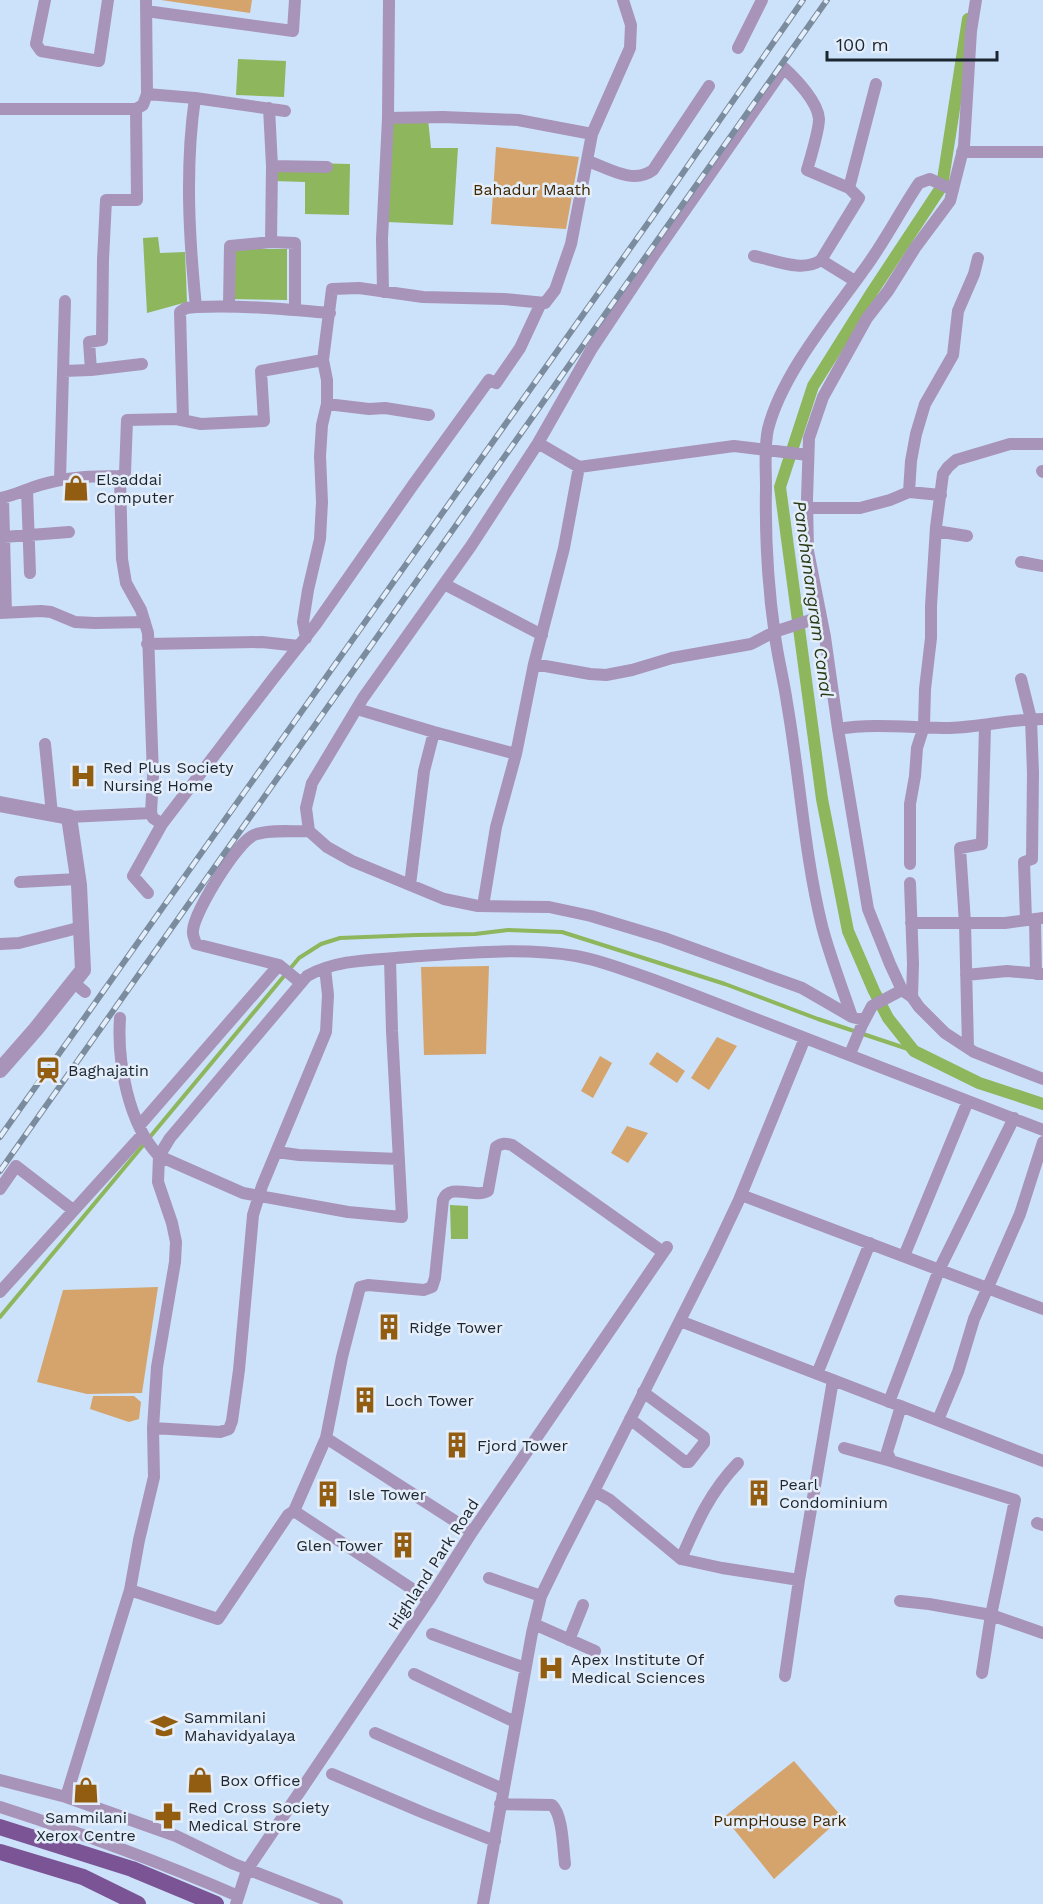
<svg xmlns="http://www.w3.org/2000/svg" width="1043" height="1904" font-family="'Work Sans',sans-serif">
<rect width="100%" height="100%" fill="#cce2fa"/>
<!-- green -->
<path fill="#d5a46c" d="M161,0H252L250,13Z
M496,147L579,157L566,229L491,224Z
M489,966L486,1054L424,1055L421,967Z
M717,1037L737,1046L709,1090L691,1078Z
M657,1052L685,1071L677,1083L649,1064Z
M600,1056L612,1063L593,1098L581,1091Z
M627,1126L648,1133L628,1163L611,1153Z
M158,1287L142,1393L87,1394L37,1382L63,1290Z
M93,1396H134L141,1402L139,1419L129,1422L90,1409Z
M794,1761L842,1817L774,1879L724,1817Z"/>
<!-- water -->
<path fill="#8db65d" d="M238,59L286,61L284,97L236,95Z
M392,118L428,119L431,148H458L453,225L387,222Z
M274,162L350,164L349,215L305,214V182L273,181Z
M158,237L160,253L185,252L187,302L147,313L143,238Z
M232,249H287V300L231,299Z
M450,1205L468,1206V1239H451Z"/>
<g fill="none" stroke-linecap="round" stroke-linejoin="round">
<!-- stream -->
<path stroke="#8db65d" stroke-width="4" d="M0,1317L299,958L321,944L340,938L416,935L475,934L508,930L562,932L725,984L818,1019L914,1051"/>
<!-- canal -->
<path stroke="#8db65d" stroke-width="12" d="M968,19L942,186L872,292L813,386L780,487L822,799L848,931L874,991L888,1018L914,1051L979,1083L1043,1104"/>
<!-- minor -->
<path stroke="#a894b9" stroke-width="12" d="M45,0L36,44L41,51L99,61L108,0
M976,0L971,31L964,146L950,201L915,248L888,291L867,318L823,397L809,438L807,499L808,551L825,637L838,729L868,909L890,964L902,990L912,997L919,1007L945,1033L974,1052L1043,1079
M146,11L293,31L295,0
M738,48L762,0
M147,94L195,98C185,167 189,237 196,307L186,308L180,312L183,419
M195,98L285,111
M269,108L272,166L271,242L295,243V310
M0,109H136L143,105L147,94L146,0
M388,118L443,117L518,120L592,134
M962,152H1043
M588,161C608,168 633,185 653,170L709,86
M272,166L327,167
M849,188L807,170C810,160 819,128 819,119C818,102 796,79 784,68L656,252L591,350L538,443L471,546L363,698L312,783L306,808L309,831L327,847L352,861L444,899L478,906L549,907L591,916L664,938L802,988L852,1017L864,1020
M754,256C775,260 803,273 821,260
M855,281L821,260L859,198L849,188L876,84
M383,292L382,239L388,118L389,0
M229,305L230,246L271,242
M196,307C241,305 285,309 330,313
M91,370L142,364
M63,371L91,370L89,342L102,340L103,260L106,200H137L136,109
M327,404L369,409L385,408L429,415
M538,443L579,467
M1042,471L1043,472
M60,480L65,301
M27,490L30,573
M941,495L909,492L911,461L916,434L925,404L953,355L958,311L974,274L978,258
M0,498C14,496 26,489 40,485C67,477 92,476 120,476L125,473L127,420L176,419L201,424L264,421L261,371L323,360L332,289L359,288L423,297L504,299L545,303L555,290L571,244L592,134L630,48L631,25L623,0
M3,498L6,613
M807,508H860L890,500L909,492
M936,531L967,536
M4,537L69,532
M1021,562L1043,566
M444,584L542,635
M0,613L41,611L51,612L75,622L95,623L145,622
M306,638L303,622L308,590L320,539L322,502L320,456L322,425L327,404V380L323,360
M147,644L262,642L299,646
M534,664L564,548L579,467L734,446L808,455
M1021,679L1031,719L1033,773L1032,859L1024,862L1026,920
M357,709L434,732L516,754L534,664L590,674L606,675L632,670L672,658L751,644L774,632L820,617
M838,729C874,723 913,728 950,728C981,727 1012,719 1043,719
M45,744L52,814
M151,813L153,818L162,824L272,680L316,624L413,485L489,380L496,383L520,348L541,303
M69,817L151,813L153,776L148,633L141,610L126,583L122,559L120,476
M910,864V804L915,776L917,748L924,726L925,689L931,638V606L936,527L943,474L948,467L956,460L1010,444H1043
M20,882L78,879
M910,883L913,964L912,997
M410,885L424,771L434,732
M148,893L133,876L162,824
M483,906L496,827L516,754
M1035,919L1036,974
M911,923H1005L1043,918
M0,944L19,943L82,927
M390,959L392,1031L402,1217L348,1212L243,1193L159,1156L170,1138L307,976C337,959 374,960 408,957C464,953 521,947 576,956C593,959 611,965 628,971C667,984 704,999 743,1014C843,1052 943,1091 1043,1130
M966,975L1007,971L1043,974
M73,982L85,992
M301,983L279,965L196,944C195,940 192,935 193,930C195,911 237,842 254,835C268,829 293,832 309,831
M852,1017C842,987 830,957 822,926C804,853 800,777 787,703C784,681 778,659 775,636C768,587 765,538 766,487C766,468 764,447 768,429C782,374 831,316 863,271C884,243 900,211 919,183L930,179L953,190
M968,1048L965,923L960,848L982,844L985,725
M850,1054L862,1025L872,1006L902,990
M139,1126L279,965
M277,1152L299,1155L399,1159
M0,1189L16,1166L73,1210
M741,1195L1043,1309
M904,1256L968,1101
M0,1292L142,1135
M680,1321L1043,1461
M817,1374L870,1243
M889,1402L939,1270L1014,1118
M901,1406L887,1452L891,1461L1015,1500L991,1615L1043,1633
M630,1419L685,1462H689L704,1443V1437L643,1392
M938,1420L958,1372L974,1319L1020,1214L1043,1142
M153,1428L220,1432L229,1429L232,1421L239,1370L253,1215L262,1186L326,1032L328,995L325,968
M326,1438L472,1532
M844,1448L891,1461
M594,1491L610,1500L681,1559L722,1568L799,1580L833,1380
M294,1511L429,1600
M1037,1523L1043,1525
M681,1559C697,1522 710,1492 738,1463
M489,1578L541,1596
M130,1590L218,1619L288,1515L294,1511L326,1438L342,1357L360,1287L368,1285L424,1290L432,1287L435,1278L443,1200C450,1182 475,1199 488,1191L496,1147C502,1143 505,1143 512,1145L663,1252
M900,1601L929,1604L991,1615L982,1673
M534,1624L595,1651
M432,1634L525,1668
M569,1640L583,1605
M414,1674L515,1722
M785,1676L799,1580
M375,1733L503,1789
M332,1774L424,1813L495,1841
M0,1780L66,1797L176,1836L234,1864L337,1904
M66,1797L130,1590L139,1540L154,1477L153,1428L157,1367L175,1262L176,1242L172,1223L158,1182L159,1156C128,1124 117,1061 120,1018
M500,1804L552,1805C563,1815 563,1849 565,1864
M0,1807C81,1833 160,1862 238,1896
M236,1904L247,1870L429,1600L472,1532L667,1247
M483,1904L532,1633L541,1596L561,1555L594,1491L713,1255L739,1200L805,1038"/>
<!-- tertiary -->
<path stroke="#a894b9" stroke-width="16" d="M0,804L69,817L79,885L83,970L36,1029L0,1070"/>
<!-- primary -->
<path stroke="#7a5495" stroke-width="16" d="M0,1827L132,1869L216,1904
M0,1852L83,1877L138,1904"/>
<!-- rail casing -->
<g stroke="#7b8c9e" stroke-width="6">
<path id="rail" d="M0,1137L653,216L803,0
M0,1171L827,0"/>
</g>
<!-- rail -->
<use href="#rail" stroke="#e3eefa" stroke-width="4" stroke-dasharray="11" stroke-linecap="butt"/>
</g>
<!-- icons -->
<defs>
<g id="shop-bare" transform="scale(2.07)"><path d="M-5-2.5h2.3a2.7 3.5 0 0 1 5.4 0H5L5.5 6h-11ZM-1.5-2.5h3a1.5 2.3 0 0 0-3 0Z" fill="#925d10" stroke="#e3eefa" stroke-width="2.5" paint-order="stroke"/></g>
<g id="hospital-bare" transform="scale(2.07)"><path d="M-5-5h3v3.5h4V-5h3V5h-3V1.5h-4V5h-3Z" fill="#925d10" stroke="#e3eefa" stroke-width="2.5" paint-order="stroke"/></g>
<g id="station-bare" transform="scale(2.07)"><path d="M-3-6H3Q5-6 5-4V2Q5 4 3 4L4.5 6H3L1.5 4h-3L-3 6H-4.5L-3 4Q-5 4-5 2V-4Q-5-6-3-6ZM-3.5-4v3h7v-3ZM-3.5 1v1.5H-2V1ZM2 1v1.5H3.5V1Z" fill="#925d10" stroke="#e3eefa" stroke-width="2.5" paint-order="stroke"/></g>
<g id="building-bare" transform="scale(2.07)"><path d="M-4-6H4V6H1V3H-1V6H-4ZM-2.5-4.3h1.7v1.8h-1.7ZM.8-4.3h1.7v1.8H.8ZM-2.5-1h1.7V.8h-1.7ZM.8-1h1.7V.8H.8Z" fill="#925d10" stroke="#e3eefa" stroke-width="2.5" paint-order="stroke"/></g>
<g id="university-bare" transform="scale(2.07)"><path d="M0-5L7-2L0 1L-7-2ZM-4 1L0 2.5L4 1V4Q0 6-4 4Z" fill="#925d10" stroke="#e3eefa" stroke-width="2.5" paint-order="stroke"/></g>
<g id="pharmacy-bare" transform="scale(2.07)"><path d="M-2-6h4v4h4v4h-4v4h-4v-4h-4v-4h4Z" fill="#925d10" stroke="#e3eefa" stroke-width="2.5" paint-order="stroke"/></g>
</defs>
<g fill-rule="evenodd">
<use href="#shop-bare" x="76" y="488"/>
<use href="#hospital-bare" x="83" y="776"/>
<use href="#station-bare" x="48" y="1070"/>
<use href="#building-bare" x="389" y="1327"/>
<use href="#building-bare" x="365" y="1400"/>
<use href="#building-bare" x="457" y="1445"/>
<use href="#building-bare" x="759" y="1493"/>
<use href="#building-bare" x="328" y="1494"/>
<use href="#building-bare" x="403" y="1545"/>
<use href="#hospital-bare" x="551" y="1668"/>
<use href="#university-bare" x="164" y="1726"/>
<use href="#shop-bare" x="200" y="1780"/>
<use href="#shop-bare" x="86" y="1790"/>
<use href="#pharmacy-bare" x="168" y="1816"/>
</g>
<g text-anchor="middle" stroke-width="5" stroke-linejoin="round" paint-order="stroke">
<!-- park labels -->
<g font-size="16" fill="#412702" stroke="#e3eefa">
<text x="532" y="195">Bahadur Maath</text>
<text x="780" y="1826">PumpHouse Park</text>
</g>
<!-- poi labels -->
<g font-size="16" fill="#1b2631" stroke="#e3eefa" text-anchor="start">
<text x="96" y="485">Elsaddai<tspan x="96" dy="18">Computer</tspan></text>
<text x="103" y="773">Red Plus Society<tspan x="103" dy="18">Nursing Home</tspan></text>
<text x="68" y="1076">Baghajatin</text>
<text x="409" y="1333">Ridge Tower</text>
<text x="385" y="1406">Loch Tower</text>
<text x="477" y="1451">Fjord Tower</text>
<text x="779" y="1490">Pearl<tspan x="779" dy="18">Condominium</tspan></text>
<text x="348" y="1500">Isle Tower</text>
<text x="383" y="1551" text-anchor="end">Glen Tower</text>
<text x="571" y="1665">Apex Institute Of<tspan x="571" dy="18">Medical Sciences</tspan></text>
<text x="184" y="1723">Sammilani<tspan x="184" dy="18">Mahavidyalaya</tspan></text>
<text x="220" y="1786">Box Office</text>
<text x="188" y="1813">Red Cross Society<tspan x="188" dy="18">Medical Strore</tspan></text>
<text x="86" y="1823" text-anchor="middle">Sammilani<tspan x="86" dy="18">Xerox Centre</tspan></text>
</g>
<!-- street labels -->
<g font-size="16" fill="#1b2631" stroke="#e3eefa">
<text transform="translate(433 1564) rotate(-57)" y="6">Highland Park Road</text>
</g>
<!-- water labels -->
<g font-size="18" font-style="italic" fill="#293a15" stroke="#e3eefa">
<text transform="translate(813 599) rotate(82)" y="6">Panchanangram Canal</text>
</g>
</g>
<!-- scale -->
<path d="M827 51v9h170v-9" fill="none" stroke="#1b2631" stroke-width="3"/>
<text x="836" y="51" font-size="18" fill="#1b2631" stroke="#e3eefa" stroke-width="4.5" paint-order="stroke">100 m</text>
</svg>
